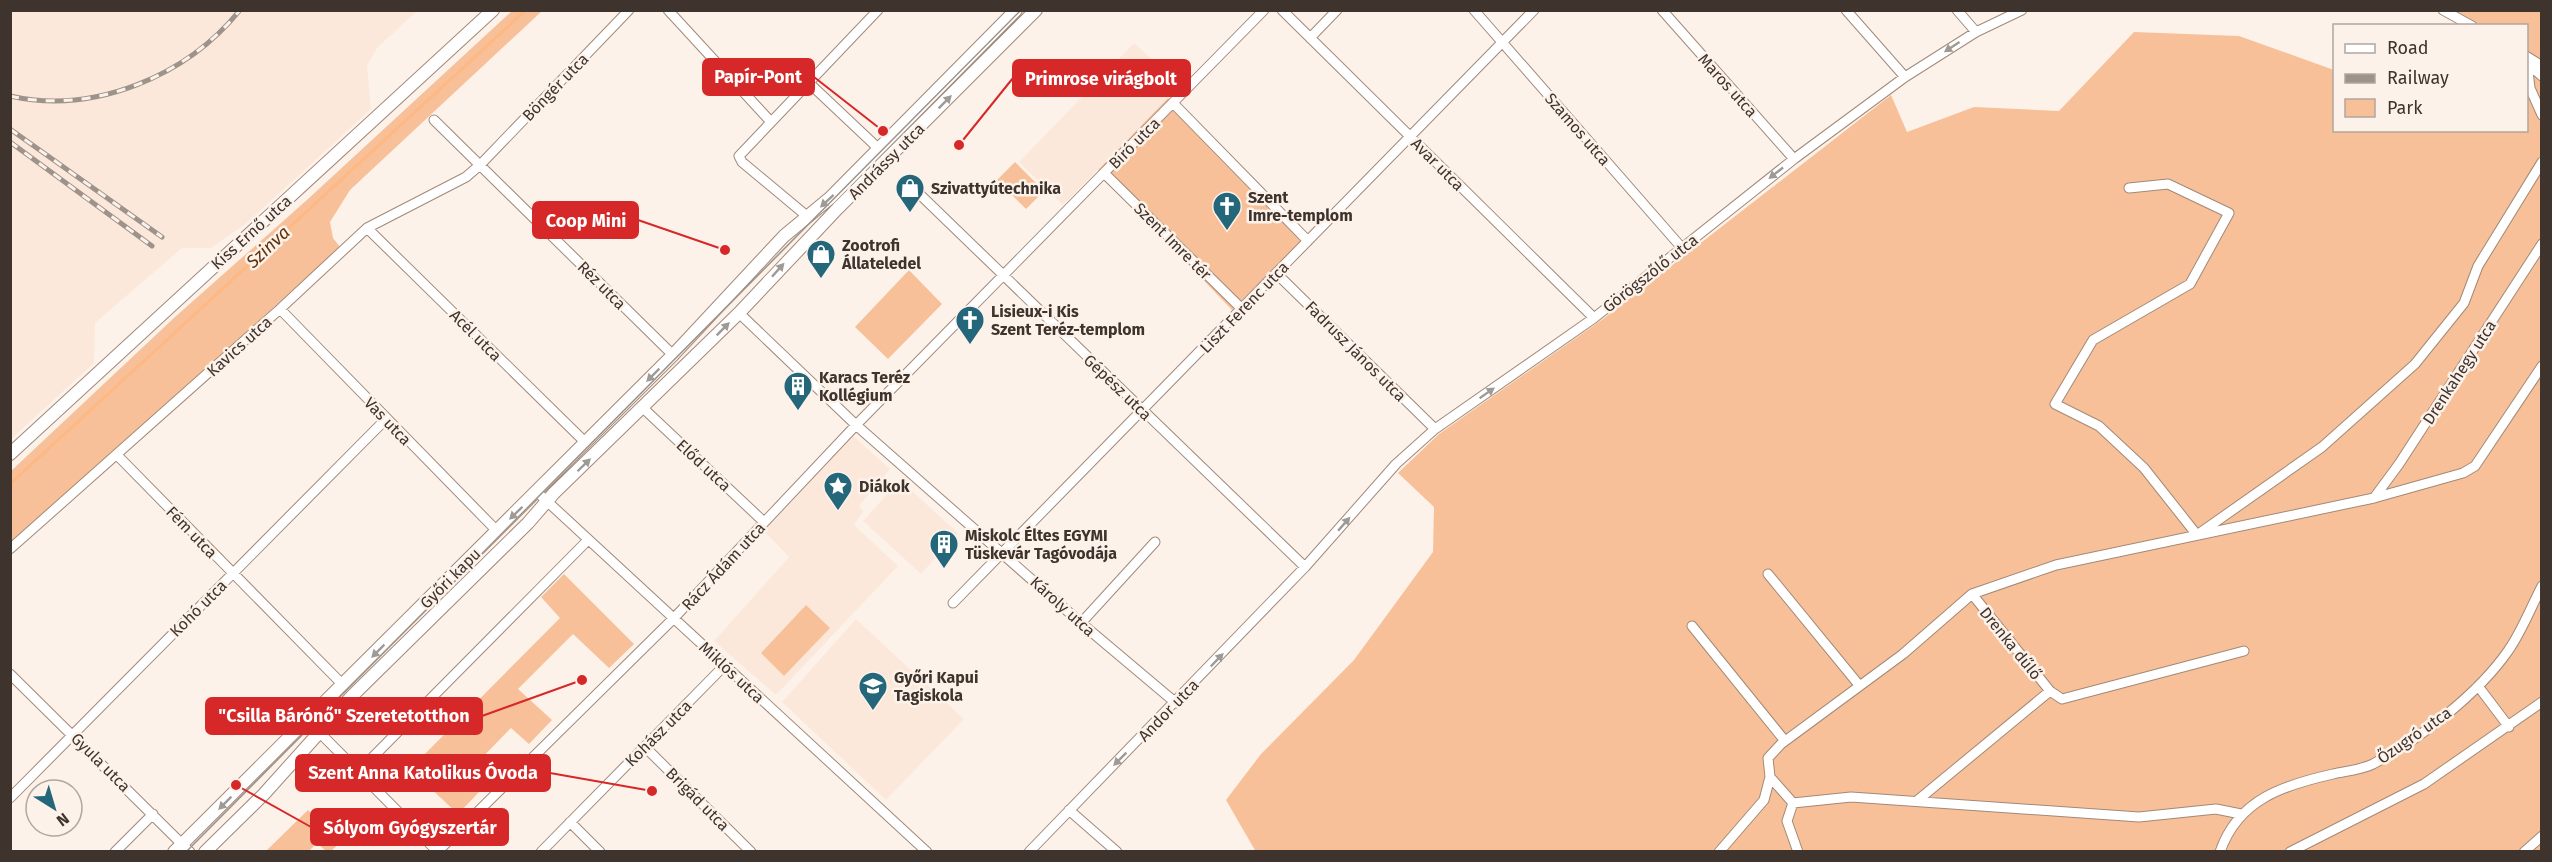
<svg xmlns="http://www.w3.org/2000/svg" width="2552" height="862" font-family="'Fira Sans',sans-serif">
<rect width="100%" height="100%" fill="#fdf2ea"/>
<!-- built -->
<path fill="#fce8da" d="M10,11H417L377,48L367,66L371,109L247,223L211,248H182L95,323L94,363L11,439Z
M1134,43L1180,86L1063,205L1019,162Z
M853,436L890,469L859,506L863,512L854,525L898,566L776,695L714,641L789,557L764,531Z
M900,480L958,533L921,574L863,521Z
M856,619L964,719L886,800L782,702Z"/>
<!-- green -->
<path fill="#f7c098" d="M512,11H542L350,190L330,222L333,238L340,247L11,545V471L175,317L308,199Z
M2443,11H2541V851L1256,852L1226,800L1261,754L1354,660L1433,552L1434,507L1398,473L1439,434L1603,319L1891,95L1907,132L1974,107L2059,111L2134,32L2239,36L2334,70V130H2526V26L2472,25Z
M1168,98L1301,241L1232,310L1098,170Z
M1015,162L1044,191L1026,209L997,180Z
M909,270L942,304L888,359L855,327Z
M564,574L634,644L609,668L573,634L518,689L552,720L529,744L511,728L463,777L479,792L458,814L410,769L560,618L541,597Z
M806,605L830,628L784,676L761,653Z
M308,810L341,842L331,851H326L317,843L309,851H266Z"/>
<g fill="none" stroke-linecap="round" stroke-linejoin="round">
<!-- stream -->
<path stroke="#ffb882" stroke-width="3" d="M10,484L526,10"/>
<!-- minor casing -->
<g stroke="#a28978" stroke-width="11">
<path id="minor" d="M668,10L771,122
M1282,10L1594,318
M1474,10L1682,248
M1662,10L1794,159
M1846,10L1905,77
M1957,10L1976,32
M2443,10L2472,26
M1310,38L1337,10
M2526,56L2542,66
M2526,62L2542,76
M2527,63L2530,88L2542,115
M808,82L879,149
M1173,103L1308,241
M434,120L673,355
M1104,173L1242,309
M906,181L1305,567
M2129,188L2168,184L2229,213L2190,284L2093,340L2055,404L2099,426L2144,468L2197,535L2322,447L2415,364L2464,303L2478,266L2542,162
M808,217L742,162L739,156L878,10
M367,228L586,443
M1276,273L1435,429
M280,309L497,531
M739,313L856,425L1081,623L1176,703
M643,408L764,522
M117,455L343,685
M537,492L927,852
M2374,498L2399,464L2542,244
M10,549L280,309L367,228L466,177L481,164L629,10
M1768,574L1859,685
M1972,594L2050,691L2062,699L2244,651
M953,603L1534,10
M1081,623L1155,542
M1692,626L1785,741
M10,674L190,852
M2478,686L2509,727
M319,732L438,852
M645,747L751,852
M358,772L588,540
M10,798L386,419
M1918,800L2050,691
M1793,803L1770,777L1768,758L1781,744L1903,654L1972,594L2056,565L2374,498L2463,473L2475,466L2542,366
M1069,810L1117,852
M570,822L600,852
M115,852L153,814
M437,852L674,618L856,425L1264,10
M541,852L724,666
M1029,852L1305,567L1396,464L1435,429L1594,318L1794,159L1905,77L1976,32L2022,10
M1719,852L1764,800L1770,777
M1798,852L1787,821L1793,803L1851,797L2139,817L2216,809L2241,814
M2220,852C2238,799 2284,785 2333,774C2346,771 2361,770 2373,764C2420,739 2478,694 2508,651C2522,631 2531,607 2542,586
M2290,852L2424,784L2542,702
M2524,852L2542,836"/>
</g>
<!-- tertiary casing -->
<g stroke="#a28978" stroke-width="14">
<path id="tertiary" d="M10,454L493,10
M174,852L673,355L784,236L830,198L1016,10
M205,852L264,794L352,696L528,523L554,493L739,313L838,208L1036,10"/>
</g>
<!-- minor -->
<use href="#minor" stroke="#fff" stroke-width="9"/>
<!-- tertiary -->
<use href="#tertiary" stroke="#fff" stroke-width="12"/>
<!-- tram -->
<path stroke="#9d938b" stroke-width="1.5" d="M186,852L1021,10"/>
<!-- rail casing -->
<g stroke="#9d938b" stroke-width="5">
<path id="rail" d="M10,96C94,115 187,76 240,10
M10,129L162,237
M10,142L152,246"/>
</g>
<!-- rail -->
<use href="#rail" stroke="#fdf2ea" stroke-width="3" stroke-dasharray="9" stroke-linecap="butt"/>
</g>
<!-- one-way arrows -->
<defs><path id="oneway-solid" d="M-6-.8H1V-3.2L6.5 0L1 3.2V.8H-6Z" transform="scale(1.5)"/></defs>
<g fill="#9e9a96">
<use href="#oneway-solid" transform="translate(1952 47) rotate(147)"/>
<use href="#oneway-solid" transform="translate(945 102) rotate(-45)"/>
<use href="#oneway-solid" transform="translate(1776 173) rotate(142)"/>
<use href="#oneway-solid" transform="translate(827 201) rotate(137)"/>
<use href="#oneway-solid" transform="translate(778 270) rotate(-48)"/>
<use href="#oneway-solid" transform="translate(723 329) rotate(-45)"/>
<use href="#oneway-solid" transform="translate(653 375) rotate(135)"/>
<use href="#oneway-solid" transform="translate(1487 393) rotate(-35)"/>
<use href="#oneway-solid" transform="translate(584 465) rotate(-44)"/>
<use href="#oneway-solid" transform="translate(516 513) rotate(136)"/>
<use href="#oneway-solid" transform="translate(1344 524) rotate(-49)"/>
<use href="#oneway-solid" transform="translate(378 651) rotate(135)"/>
<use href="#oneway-solid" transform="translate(1217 660) rotate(-46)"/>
<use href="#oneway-solid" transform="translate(1120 759) rotate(135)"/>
<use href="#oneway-solid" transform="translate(225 803) rotate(135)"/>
</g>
<!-- icons -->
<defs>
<g id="shop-pin" transform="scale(1.5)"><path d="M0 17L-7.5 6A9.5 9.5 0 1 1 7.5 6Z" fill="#25677a" stroke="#fdf2ea"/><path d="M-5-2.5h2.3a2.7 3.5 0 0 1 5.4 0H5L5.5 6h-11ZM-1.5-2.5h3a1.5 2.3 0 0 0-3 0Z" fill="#fff"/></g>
<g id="church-pin" transform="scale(1.5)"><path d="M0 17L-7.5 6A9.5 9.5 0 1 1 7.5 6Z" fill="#25677a" stroke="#fdf2ea"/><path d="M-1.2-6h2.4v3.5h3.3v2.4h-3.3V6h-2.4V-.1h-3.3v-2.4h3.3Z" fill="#fff"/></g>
<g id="building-pin" transform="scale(1.5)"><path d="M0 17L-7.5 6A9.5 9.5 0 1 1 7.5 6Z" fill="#25677a" stroke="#fdf2ea"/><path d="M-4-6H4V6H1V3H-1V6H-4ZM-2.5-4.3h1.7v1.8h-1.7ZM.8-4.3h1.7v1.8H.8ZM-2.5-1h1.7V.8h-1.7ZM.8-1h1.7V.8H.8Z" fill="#fff"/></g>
<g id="sight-pin" transform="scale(1.5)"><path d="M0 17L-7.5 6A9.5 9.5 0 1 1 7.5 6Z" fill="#25677a" stroke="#fdf2ea"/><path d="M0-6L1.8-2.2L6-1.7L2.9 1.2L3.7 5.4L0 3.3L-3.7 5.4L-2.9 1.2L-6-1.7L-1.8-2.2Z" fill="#fff"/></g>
<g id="school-pin" transform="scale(1.5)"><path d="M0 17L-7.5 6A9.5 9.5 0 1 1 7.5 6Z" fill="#25677a" stroke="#fdf2ea"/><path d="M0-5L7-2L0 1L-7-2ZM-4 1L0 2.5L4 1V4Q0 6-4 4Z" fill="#fff"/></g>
</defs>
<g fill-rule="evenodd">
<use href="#shop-pin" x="910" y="188"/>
<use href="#church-pin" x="1227" y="206"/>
<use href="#shop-pin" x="821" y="254"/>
<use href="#church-pin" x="970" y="320"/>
<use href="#building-pin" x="798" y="386"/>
<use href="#sight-pin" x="838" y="486"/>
<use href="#building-pin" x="944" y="544"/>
<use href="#school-pin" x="873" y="686"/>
</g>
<g text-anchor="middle" stroke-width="5" stroke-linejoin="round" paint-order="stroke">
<!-- street labels -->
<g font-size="16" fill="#3e342d" stroke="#fdf2ea">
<text transform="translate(1728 85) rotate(48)" y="6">Maros utca</text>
<text transform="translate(555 87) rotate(-46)" y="6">Böngér utca</text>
<text transform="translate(1578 129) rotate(49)" y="6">Szamos utca</text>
<text transform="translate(1134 143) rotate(-45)" y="6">Bíró utca</text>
<text transform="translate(886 161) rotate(-45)" y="6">Andrássy utca</text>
<text transform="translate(1438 164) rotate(45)" y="6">Avar utca</text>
<text transform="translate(251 232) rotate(-42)" y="6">Kiss Ernő utca</text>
<text transform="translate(1173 241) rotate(45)" y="6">Szent Imre tér</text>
<text transform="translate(1650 273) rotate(-38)" y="6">Görögszőlő utca</text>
<text transform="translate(602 285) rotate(45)" y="6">Réz utca</text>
<text transform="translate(1244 307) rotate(-46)" y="6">Liszt Ferenc utca</text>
<text transform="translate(476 335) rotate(45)" y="6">Acél utca</text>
<text transform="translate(239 346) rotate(-42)" y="6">Kavics utca</text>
<text transform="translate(1356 351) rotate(45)" y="6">Fadrusz János utca</text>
<text transform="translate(2459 372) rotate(-57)" y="6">Drenkahegy utca</text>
<text transform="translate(1118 387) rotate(44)" y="6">Gépész utca</text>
<text transform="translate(388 421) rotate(46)" y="6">Vas utca</text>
<text transform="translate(704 465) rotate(43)" y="6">Előd utca</text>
<text transform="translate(192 532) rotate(46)" y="6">Fém utca</text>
<text transform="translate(723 566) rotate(-47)" y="6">Rácz Ádám utca</text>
<text transform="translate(450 578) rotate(-45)" y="6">Győri kapu</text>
<text transform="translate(1063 606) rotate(42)" y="6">Károly utca</text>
<text transform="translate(198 608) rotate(-45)" y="6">Kohó utca</text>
<text transform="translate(2011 643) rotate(51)" y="6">Drenka dűlő</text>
<text transform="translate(732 672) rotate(43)" y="6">Miklós utca</text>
<text transform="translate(1168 710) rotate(-46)" y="6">Andor utca</text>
<text transform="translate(658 733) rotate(-45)" y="6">Kohász utca</text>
<text transform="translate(2414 735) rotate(-35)" y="6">Őzugró utca</text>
<text transform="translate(101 762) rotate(45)" y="6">Gyula utca</text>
<text transform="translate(698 799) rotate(45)" y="6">Brigád utca</text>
</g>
<!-- poi labels -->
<g font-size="16" font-weight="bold" fill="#3e342d" stroke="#fdf2ea" text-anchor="start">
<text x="931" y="194">Szivattyútechnika</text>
<text x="1248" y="203">Szent<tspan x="1248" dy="18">Imre-templom</tspan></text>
<text x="842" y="251">Zootrofi<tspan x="842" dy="18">Állateledel</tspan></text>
<text x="991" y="317">Lisieux-i Kis<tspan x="991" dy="18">Szent Teréz-templom</tspan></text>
<text x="819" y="383">Karacs Teréz<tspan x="819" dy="18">Kollégium</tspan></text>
<text x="859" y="492">Diákok</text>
<text x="965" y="541">Miskolc Éltes EGYMI<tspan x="965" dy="18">Tüskevár Tagóvodája</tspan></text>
<text x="894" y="683">Győri Kapui<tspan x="894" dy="18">Tagiskola</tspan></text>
</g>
<!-- water labels -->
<g font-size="18" font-style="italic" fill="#60330a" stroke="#fdf2ea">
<text transform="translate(268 247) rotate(-43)" y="6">Szinva</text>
</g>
</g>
<!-- callouts -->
<path fill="none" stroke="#d62828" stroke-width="2" d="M883 131L814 77M959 145L1013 78M725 250L638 220M582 680L482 716M652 791L550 773M236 785L311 827"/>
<g fill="#d62828" stroke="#fdf2ea" stroke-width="2">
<circle cx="883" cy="131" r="6"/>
<circle cx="959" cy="145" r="6"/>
<circle cx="725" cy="250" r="6"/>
<circle cx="582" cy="680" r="6"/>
<circle cx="652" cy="791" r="6"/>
<circle cx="236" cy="785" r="6"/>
</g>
<g fill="#d62828" stroke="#d62828" stroke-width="2">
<rect x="703" y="59" width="111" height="36" rx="6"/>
<rect x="1013" y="60" width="177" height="36" rx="6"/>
<rect x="533" y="202" width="105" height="36" rx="6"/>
<rect x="206" y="698" width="276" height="36" rx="6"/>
<rect x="296" y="755" width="254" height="36" rx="6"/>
<rect x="311" y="809" width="197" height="36" rx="6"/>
</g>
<g font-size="18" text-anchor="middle" font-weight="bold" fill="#fff">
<text x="758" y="83">Papír-Pont</text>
<text x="1101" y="85">Primrose virágbolt</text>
<text x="586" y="227">Coop Mini</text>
<text x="344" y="722">"Csilla Bárónő" Szeretetotthon</text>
<text x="423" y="779">Szent Anna Katolikus Óvoda</text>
<text x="410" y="834">Sólyom Gyógyszertár</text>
</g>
<!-- border -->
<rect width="2552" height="862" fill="none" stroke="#3e342d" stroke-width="24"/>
<!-- legend -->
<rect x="2333" y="24" width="195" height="108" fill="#fdf2ea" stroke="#b1a69e" stroke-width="1.5"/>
<rect x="2345" y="44" width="30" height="9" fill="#ffffff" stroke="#b1a69e" stroke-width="1.5"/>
<text x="2387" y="54" font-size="18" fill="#3e342d">Road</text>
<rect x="2345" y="74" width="30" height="9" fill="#9d938b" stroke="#b1a69e" stroke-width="1.5"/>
<text x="2387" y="84" font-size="18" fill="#3e342d">Railway</text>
<rect x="2345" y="99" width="30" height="18" fill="#f7c098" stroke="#b1a69e" stroke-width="1.5"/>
<text x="2387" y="114" font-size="18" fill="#3e342d">Park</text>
<!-- north arrow -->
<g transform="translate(54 808) rotate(143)"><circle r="28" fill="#fdf2ea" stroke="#b1a69e" stroke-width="1.5"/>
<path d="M0-4.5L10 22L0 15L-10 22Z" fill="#25677a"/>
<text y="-9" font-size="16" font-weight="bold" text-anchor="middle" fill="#3e342d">N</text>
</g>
</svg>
